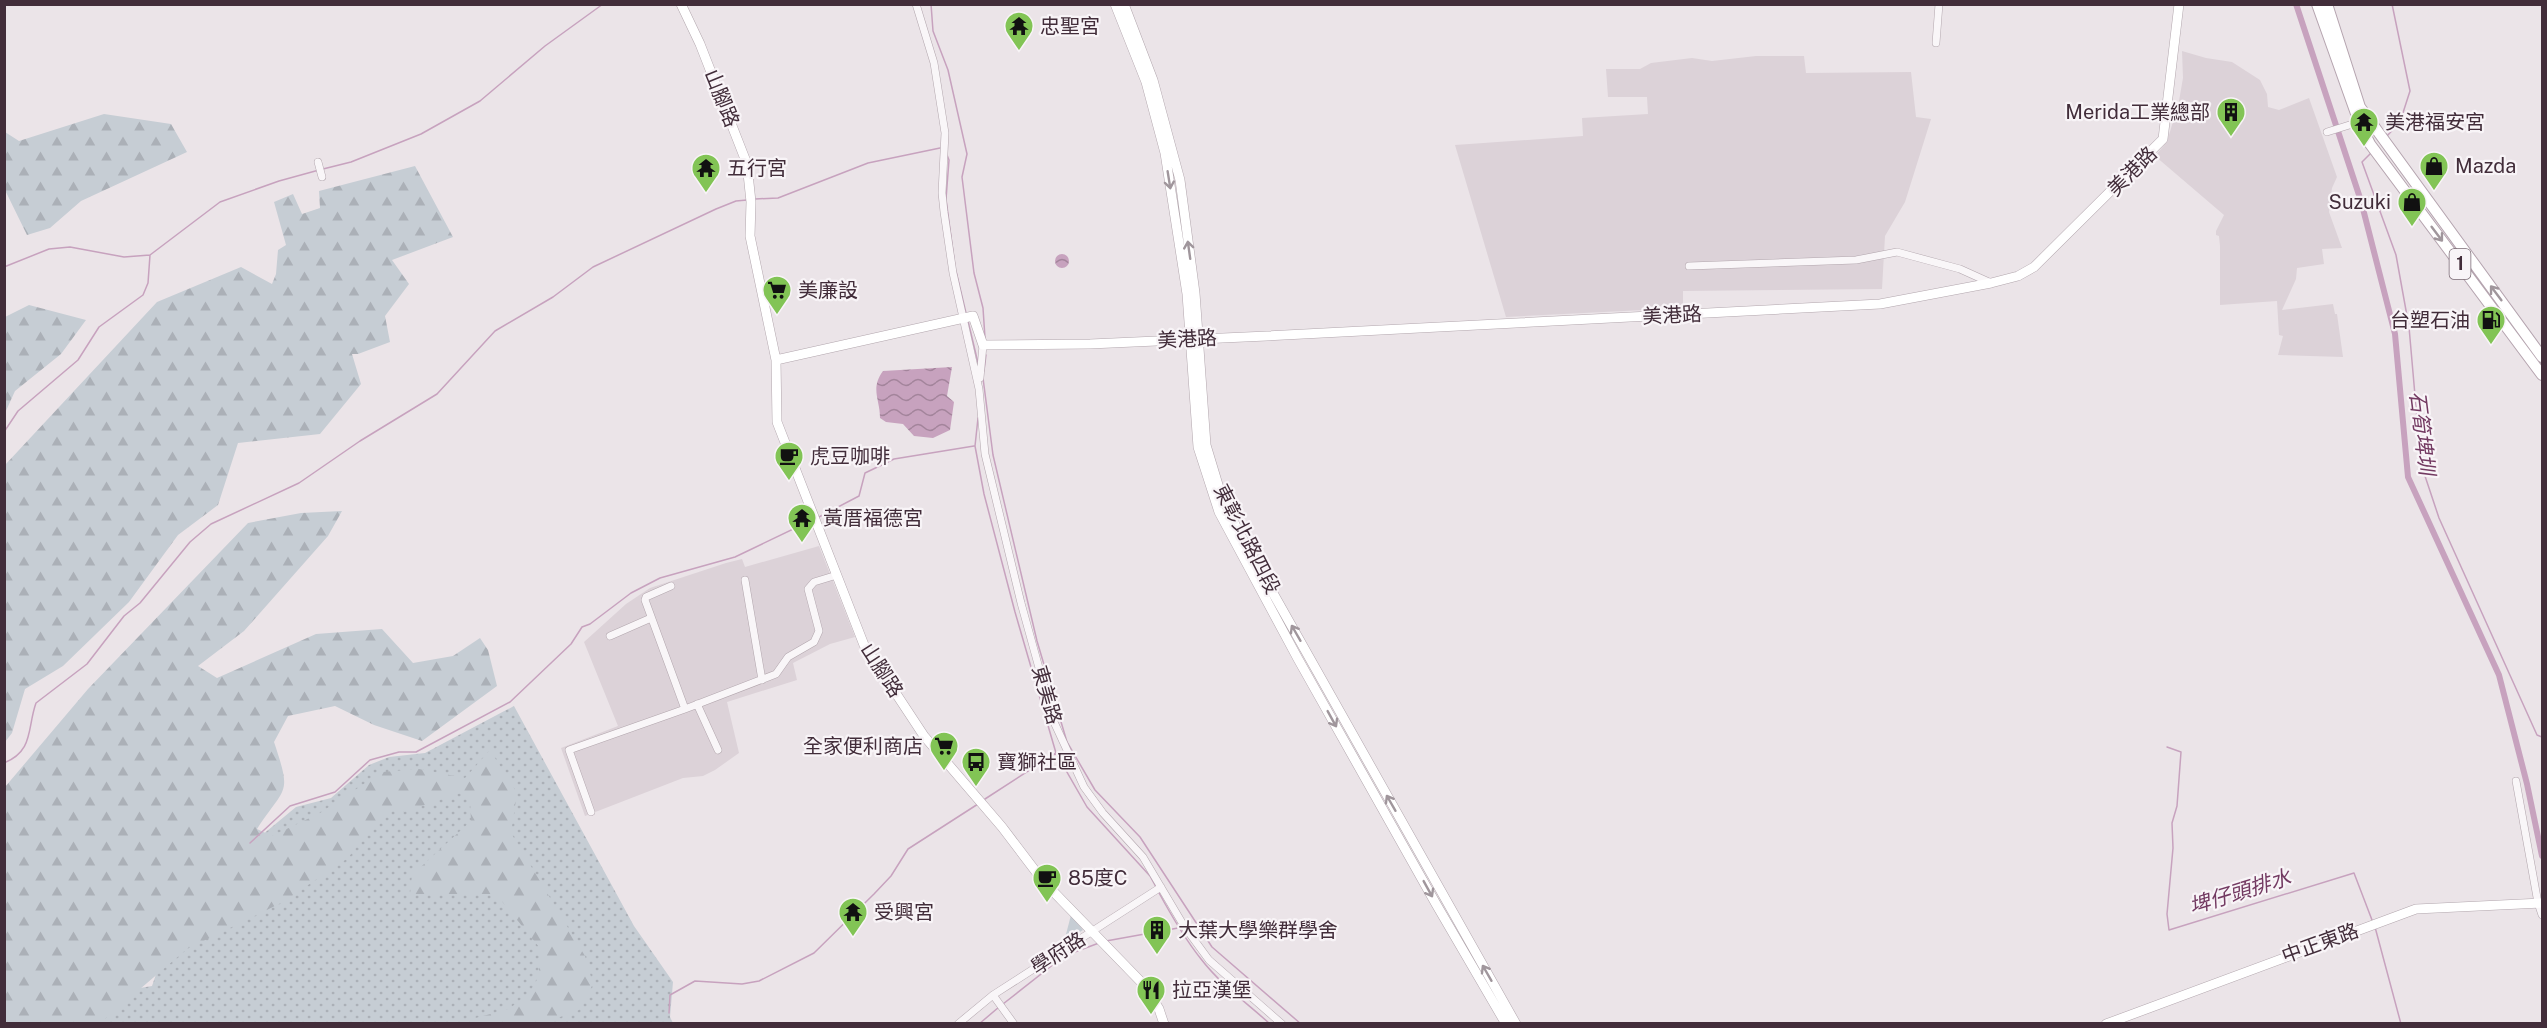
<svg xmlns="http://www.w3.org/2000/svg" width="2547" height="1028" font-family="'Public Sans','Noto Sans TC',sans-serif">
<defs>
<pattern id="grass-dots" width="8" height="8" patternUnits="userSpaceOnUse" patternTransform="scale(1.5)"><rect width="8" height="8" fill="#c6cdd4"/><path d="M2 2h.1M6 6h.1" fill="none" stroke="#abb0b7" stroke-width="1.8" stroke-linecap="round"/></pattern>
<pattern id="forest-firs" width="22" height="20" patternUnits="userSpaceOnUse" patternTransform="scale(1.5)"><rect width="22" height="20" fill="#c6cdd4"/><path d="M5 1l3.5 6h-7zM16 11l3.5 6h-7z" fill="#abb0b7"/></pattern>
<pattern id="park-crowns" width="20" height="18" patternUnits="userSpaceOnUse" patternTransform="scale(1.5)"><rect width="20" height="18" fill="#c6cdd4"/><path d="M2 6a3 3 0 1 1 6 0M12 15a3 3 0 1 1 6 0" fill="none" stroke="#abb0b7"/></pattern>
<pattern id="water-waves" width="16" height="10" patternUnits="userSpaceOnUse" patternTransform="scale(1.5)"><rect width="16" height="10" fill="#c7a2be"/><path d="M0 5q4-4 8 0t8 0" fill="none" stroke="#a3849b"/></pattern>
</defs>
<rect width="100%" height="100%" fill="#ebe4e8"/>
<!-- built -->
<path fill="#dcd2d8" d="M2182,51L2206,58L2232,62L2260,80L2267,94L2268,107L2279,110L2309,98L2337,177L2332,188L2329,212L2342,248L2322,249L2324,264L2297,268L2296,279L2282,310L2333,304L2335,314H2337L2343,357L2278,355L2283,336L2279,335L2277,301L2220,305V246L2219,236L2216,235V231L2224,215L2155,156L2167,142L2179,101L2183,78Z
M1756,56H1804L1806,73L1911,72L1916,117L1931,119L1905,202L1885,236L1882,289L1683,291V308L1506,317L1455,145L1583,136L1582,118L1648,114L1647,97H1608L1606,69H1640L1651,63L1692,58L1712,61Z
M819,546L855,637L830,644L793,663L797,680L727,702L739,753L715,770L703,776L683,778L585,816L561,748L618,726L584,642L626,604L650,588L726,563L742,559L745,567Z"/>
<!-- grass -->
<path fill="url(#grass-dots)" d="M514,706L634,926L673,982L670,1017L673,1023L79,1024L134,989L152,986L165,948L249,846L296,807L331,798L369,765L389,757L425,753Z"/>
<!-- forest -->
<path fill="url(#forest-firs)" d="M104,114L171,124L187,152L81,201L50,228L27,235L5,190V132L19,141Z
M415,166L453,237L392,260L409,284L385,316L390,342L358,354H352L361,384L320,434L238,443L218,505L178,535L129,602L63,666L25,689L12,733L5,742V465L157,302L241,267L272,284L276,274L278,250L286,245L274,202L293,194L302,214L320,208L319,191Z
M29,305L86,320L61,354L15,391L5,413V317Z
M342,511L328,536L244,631L198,666L217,678L316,634L382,629L413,663L453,656L480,638L488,650L497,686L422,741L374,725L335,706L288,716L274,742C292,796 286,785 257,829L272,836L320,813L382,772L419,769L465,778L490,750L517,793L511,833L585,956L593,984L579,1010L544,1023H457L509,1009L530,992L539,976V947L496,894H410L412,875L471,821L470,799L460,793L403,812L395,807L379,817L348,858L283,902L187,949L100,1023H5V787L88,689L248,523L301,513Z"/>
<!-- park -->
<path fill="url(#park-crowns)" d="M1071,915L1083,930L1064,942Z"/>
<!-- water -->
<path fill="url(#water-waves)" d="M1055 261a7 7 0 1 1 14 0a7 7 0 1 1-14 0Z
M952,367L947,396L954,402L950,430L933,438L914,436L903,424L886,422L880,418C880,399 870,389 883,371Z"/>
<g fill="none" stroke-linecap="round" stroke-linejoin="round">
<!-- stream -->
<path stroke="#c7a2be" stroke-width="1.5" d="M931,4L933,31L948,70L967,154L962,177L974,273L983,308L985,338
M2387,136L2400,122L2410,91L2392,4
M2371,153L2362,162L2396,255L2409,327L2421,464L2439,518L2537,735L2542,737
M947,155L949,160L946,199L955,267
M323,169L351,162L421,134L480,101L545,46L603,4
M755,199L778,198L868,163L940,148
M4,267L49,249L70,247L124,257L150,255L220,202L279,181L319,170
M956,271L966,313
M968,321L978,363
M984,371L986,355
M983,378L993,455L1037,641L1067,742L1095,790L1140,837L1212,947L1301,1024
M978,418L975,446L984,494L1015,612L1056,753L1087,807L1150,876L1156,887
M4,432L18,411L78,360L99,327L143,295L148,283L150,255
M817,518L859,496L865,473L894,459L974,446
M2167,747L2181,752L2177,806L2172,823L2173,848L2167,914L2169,930L2354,873L2372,920
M4,763C34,751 27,728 36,703L87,664L124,616L140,603L190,542L211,524L299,483L360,441L437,394L495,331L553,297L593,267L716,209L736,201L747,200
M985,799L1056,753
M250,843L290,806L335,792L370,760L399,752H416L510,702L571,644L582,627L590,624L631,593L660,578L735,557L810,521
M1158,891C1171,915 1184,938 1201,959C1220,984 1247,1003 1270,1024
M2375,927L2401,1024
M1106,941L1178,928
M1003,1004L1064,956L1099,943
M669,1013L670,995L695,981L742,984L759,981L814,953L874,894L891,876L908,849L978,804
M979,1024L999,1007"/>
<!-- canal -->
<path stroke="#c7a2be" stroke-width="6" d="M2296,4L2361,201L2395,334L2408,477L2499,675L2527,784L2542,856"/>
<!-- street casing -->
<g stroke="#b2a6ad" stroke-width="8">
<path id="street" d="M916,4L934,63L945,133L942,193L944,212L953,273L979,389L985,454L1021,603L1054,722L1084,787L1103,813L1143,857L1184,926L1209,960L1282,1024
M1936,43L1939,4
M2327,132L2359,122
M318,162L322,177
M1689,266L1856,260L1897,252L1960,269L1991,283
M980,378L983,345
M745,580L762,680
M671,586L646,597L645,600L685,709
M610,636L651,618
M697,704L718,750
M2516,781L2538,903L2542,915
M591,812L569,750L685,709L776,674L788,657L814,642L819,631L808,589L814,582L837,575
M993,995L1014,1024
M958,1024L993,995L1161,887"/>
</g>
<!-- secondary casing -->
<g stroke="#b2a6ad" stroke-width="10">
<path id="secondary" d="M681,4L700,44L747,164L751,202L750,236L776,360L777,422L864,645L924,736L1002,827L1043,881L1144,985L1159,1009L1164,1024
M1115,4L1146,82L1165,153L1187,294L1198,447L1219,512L1298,659L1436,904L1506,1024
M1124,4L1153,80L1180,180L1195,293L1206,445L1219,488L1238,531L1516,1024
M776,360L973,316L983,345L1090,344L1267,336L1880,304L1991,283L2018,276L2034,267L2163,139L2179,4
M2106,1024L2416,909L2542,903"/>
</g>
<!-- primary casing -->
<g stroke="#b5a4af" stroke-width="12">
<path id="primary" d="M2317,4L2359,122L2370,144L2542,375
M2327,4L2360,107L2542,357"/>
</g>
<!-- street -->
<use href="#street" stroke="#f9f6f8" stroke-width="7"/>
<!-- secondary -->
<use href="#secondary" stroke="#fff" stroke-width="9"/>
<!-- primary -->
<use href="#primary" stroke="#fff" stroke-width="10"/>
</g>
<!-- one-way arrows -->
<defs><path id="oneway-shaft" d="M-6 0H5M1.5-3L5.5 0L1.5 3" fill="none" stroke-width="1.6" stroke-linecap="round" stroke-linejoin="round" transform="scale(1.5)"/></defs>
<g stroke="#a0969c">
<use href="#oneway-shaft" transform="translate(1169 180) rotate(81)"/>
<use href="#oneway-shaft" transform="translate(2437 234) rotate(53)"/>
<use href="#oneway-shaft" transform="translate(1189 250) rotate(-98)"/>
<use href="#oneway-shaft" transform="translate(2496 293) rotate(-127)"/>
<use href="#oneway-shaft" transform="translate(1296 633) rotate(-120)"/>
<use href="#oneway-shaft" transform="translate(1332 719) rotate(61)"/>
<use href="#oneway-shaft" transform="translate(1391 803) rotate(-120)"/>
<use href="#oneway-shaft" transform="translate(1428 889) rotate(61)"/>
<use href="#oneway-shaft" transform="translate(1487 973) rotate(-120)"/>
</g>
<!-- icons -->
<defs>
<g id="temple-pin" transform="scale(1.5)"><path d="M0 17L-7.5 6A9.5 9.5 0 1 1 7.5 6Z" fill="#82c455" stroke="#f8f4f7"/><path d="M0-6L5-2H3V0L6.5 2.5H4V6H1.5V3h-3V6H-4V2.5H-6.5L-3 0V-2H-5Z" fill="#111"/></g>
<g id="building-pin" transform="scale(1.5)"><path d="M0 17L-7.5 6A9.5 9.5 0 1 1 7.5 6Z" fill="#82c455" stroke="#f8f4f7"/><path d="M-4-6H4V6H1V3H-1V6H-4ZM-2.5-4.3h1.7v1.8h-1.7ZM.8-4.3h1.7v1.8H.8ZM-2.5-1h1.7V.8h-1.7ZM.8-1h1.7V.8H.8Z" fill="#111"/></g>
<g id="shop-pin" transform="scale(1.5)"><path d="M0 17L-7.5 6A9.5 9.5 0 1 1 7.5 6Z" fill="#82c455" stroke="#f8f4f7"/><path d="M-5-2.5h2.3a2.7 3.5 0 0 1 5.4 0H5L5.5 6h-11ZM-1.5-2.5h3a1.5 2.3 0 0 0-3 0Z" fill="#111"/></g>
<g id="supermarket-pin" transform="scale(1.5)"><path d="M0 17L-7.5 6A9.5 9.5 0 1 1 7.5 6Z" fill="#82c455" stroke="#f8f4f7"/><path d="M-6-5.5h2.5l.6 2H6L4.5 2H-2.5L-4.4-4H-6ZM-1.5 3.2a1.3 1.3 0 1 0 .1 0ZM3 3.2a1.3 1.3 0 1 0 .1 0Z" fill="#111"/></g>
<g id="fuel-pin" transform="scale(1.5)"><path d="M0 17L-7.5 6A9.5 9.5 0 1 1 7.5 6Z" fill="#82c455" stroke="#f8f4f7"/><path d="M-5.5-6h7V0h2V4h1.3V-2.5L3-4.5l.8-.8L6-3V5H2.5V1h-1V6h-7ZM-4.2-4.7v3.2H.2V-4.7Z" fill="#111"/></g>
<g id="cafe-pin" transform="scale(1.5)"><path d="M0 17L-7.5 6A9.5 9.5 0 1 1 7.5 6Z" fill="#82c455" stroke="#f8f4f7"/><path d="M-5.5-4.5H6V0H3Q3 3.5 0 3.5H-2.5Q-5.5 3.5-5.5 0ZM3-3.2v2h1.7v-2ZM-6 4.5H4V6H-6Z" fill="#111"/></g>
<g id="bus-pin" transform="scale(1.5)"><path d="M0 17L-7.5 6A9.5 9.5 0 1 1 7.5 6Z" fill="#82c455" stroke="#f8f4f7"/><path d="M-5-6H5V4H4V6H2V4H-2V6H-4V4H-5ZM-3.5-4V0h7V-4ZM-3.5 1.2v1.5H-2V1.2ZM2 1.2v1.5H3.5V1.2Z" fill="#111"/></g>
<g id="restaurant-pin" transform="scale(1.5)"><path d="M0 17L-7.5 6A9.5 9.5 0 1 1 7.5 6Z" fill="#82c455" stroke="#f8f4f7"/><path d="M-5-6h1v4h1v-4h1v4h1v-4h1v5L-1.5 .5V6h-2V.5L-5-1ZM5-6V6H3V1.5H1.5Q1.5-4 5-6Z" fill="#111"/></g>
</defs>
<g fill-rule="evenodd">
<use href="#temple-pin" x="1019" y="26"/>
<use href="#building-pin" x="2231" y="112"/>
<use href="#temple-pin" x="2364" y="122"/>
<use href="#shop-pin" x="2434" y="166"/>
<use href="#temple-pin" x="706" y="168"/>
<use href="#shop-pin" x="2412" y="202"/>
<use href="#supermarket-pin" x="777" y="290"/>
<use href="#fuel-pin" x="2491" y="320"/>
<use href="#cafe-pin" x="789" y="456"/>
<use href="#temple-pin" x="802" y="518"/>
<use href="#supermarket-pin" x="944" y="746"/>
<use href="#bus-pin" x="976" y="762"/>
<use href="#cafe-pin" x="1047" y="878"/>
<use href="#temple-pin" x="853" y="912"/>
<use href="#building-pin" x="1157" y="930"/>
<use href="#restaurant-pin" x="1151" y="990"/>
</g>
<g text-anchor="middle" stroke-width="4.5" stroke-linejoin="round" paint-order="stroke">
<!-- shield labels -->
<rect fill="#f8f4f7" stroke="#796973" stroke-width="1.5" x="2449.5" y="249" width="21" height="30" rx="4.5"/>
<g font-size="18" font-weight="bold" fill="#422d3a">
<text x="2460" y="270">1</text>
</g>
<!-- poi labels -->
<g font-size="20" fill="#422d3a" stroke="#f8f4f7" text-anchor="start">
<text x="1040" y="33">忠聖宮</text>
<text x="2210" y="119" text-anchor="end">Merida工業總部</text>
<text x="2385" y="129">美港福安宮</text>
<text x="2455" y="173">Mazda</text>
<text x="727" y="175">五行宮</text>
<text x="2391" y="209" text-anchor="end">Suzuki</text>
<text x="798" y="297">美廉設</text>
<text x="2470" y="327" text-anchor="end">台塑石油</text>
<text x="810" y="463">虎豆咖啡</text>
<text x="823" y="525">黃厝福德宮</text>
<text x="923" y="753" text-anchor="end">全家便利商店</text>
<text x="997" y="769">寶獅社區</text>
<text x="1068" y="885">85度C</text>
<text x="874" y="919">受興宮</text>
<text x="1178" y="937">大葉大學樂群學舍</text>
<text x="1172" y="997">拉亞漢堡</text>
</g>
<!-- street labels -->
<g font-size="20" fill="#422d3a" stroke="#f8f4f7">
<text transform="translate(722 98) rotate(68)" y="7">山腳路</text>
<text transform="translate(2132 171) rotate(-45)" y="7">美港路</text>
<text transform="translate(1672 315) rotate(-3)" y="7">美港路</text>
<text transform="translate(1187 339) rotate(-3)" y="7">美港路</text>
<text transform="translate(1247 539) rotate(63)" y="7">東彰北路四段</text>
<text transform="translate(882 670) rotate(57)" y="7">山腳路</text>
<text transform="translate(1047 695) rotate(74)" y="7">東美路</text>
<text transform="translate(2320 943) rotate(-20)" y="7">中正東路</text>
<text transform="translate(1058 953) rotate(-33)" y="7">學府路</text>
</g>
<!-- water labels -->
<g font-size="21" font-style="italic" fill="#733a62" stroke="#f8f4f7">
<text transform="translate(2422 433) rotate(83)" y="7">石筍埤圳</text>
<text transform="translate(2240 892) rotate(-17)" y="7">埤仔頭排水</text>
</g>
</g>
<!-- border -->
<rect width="2547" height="1028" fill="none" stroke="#422d3a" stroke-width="12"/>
</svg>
